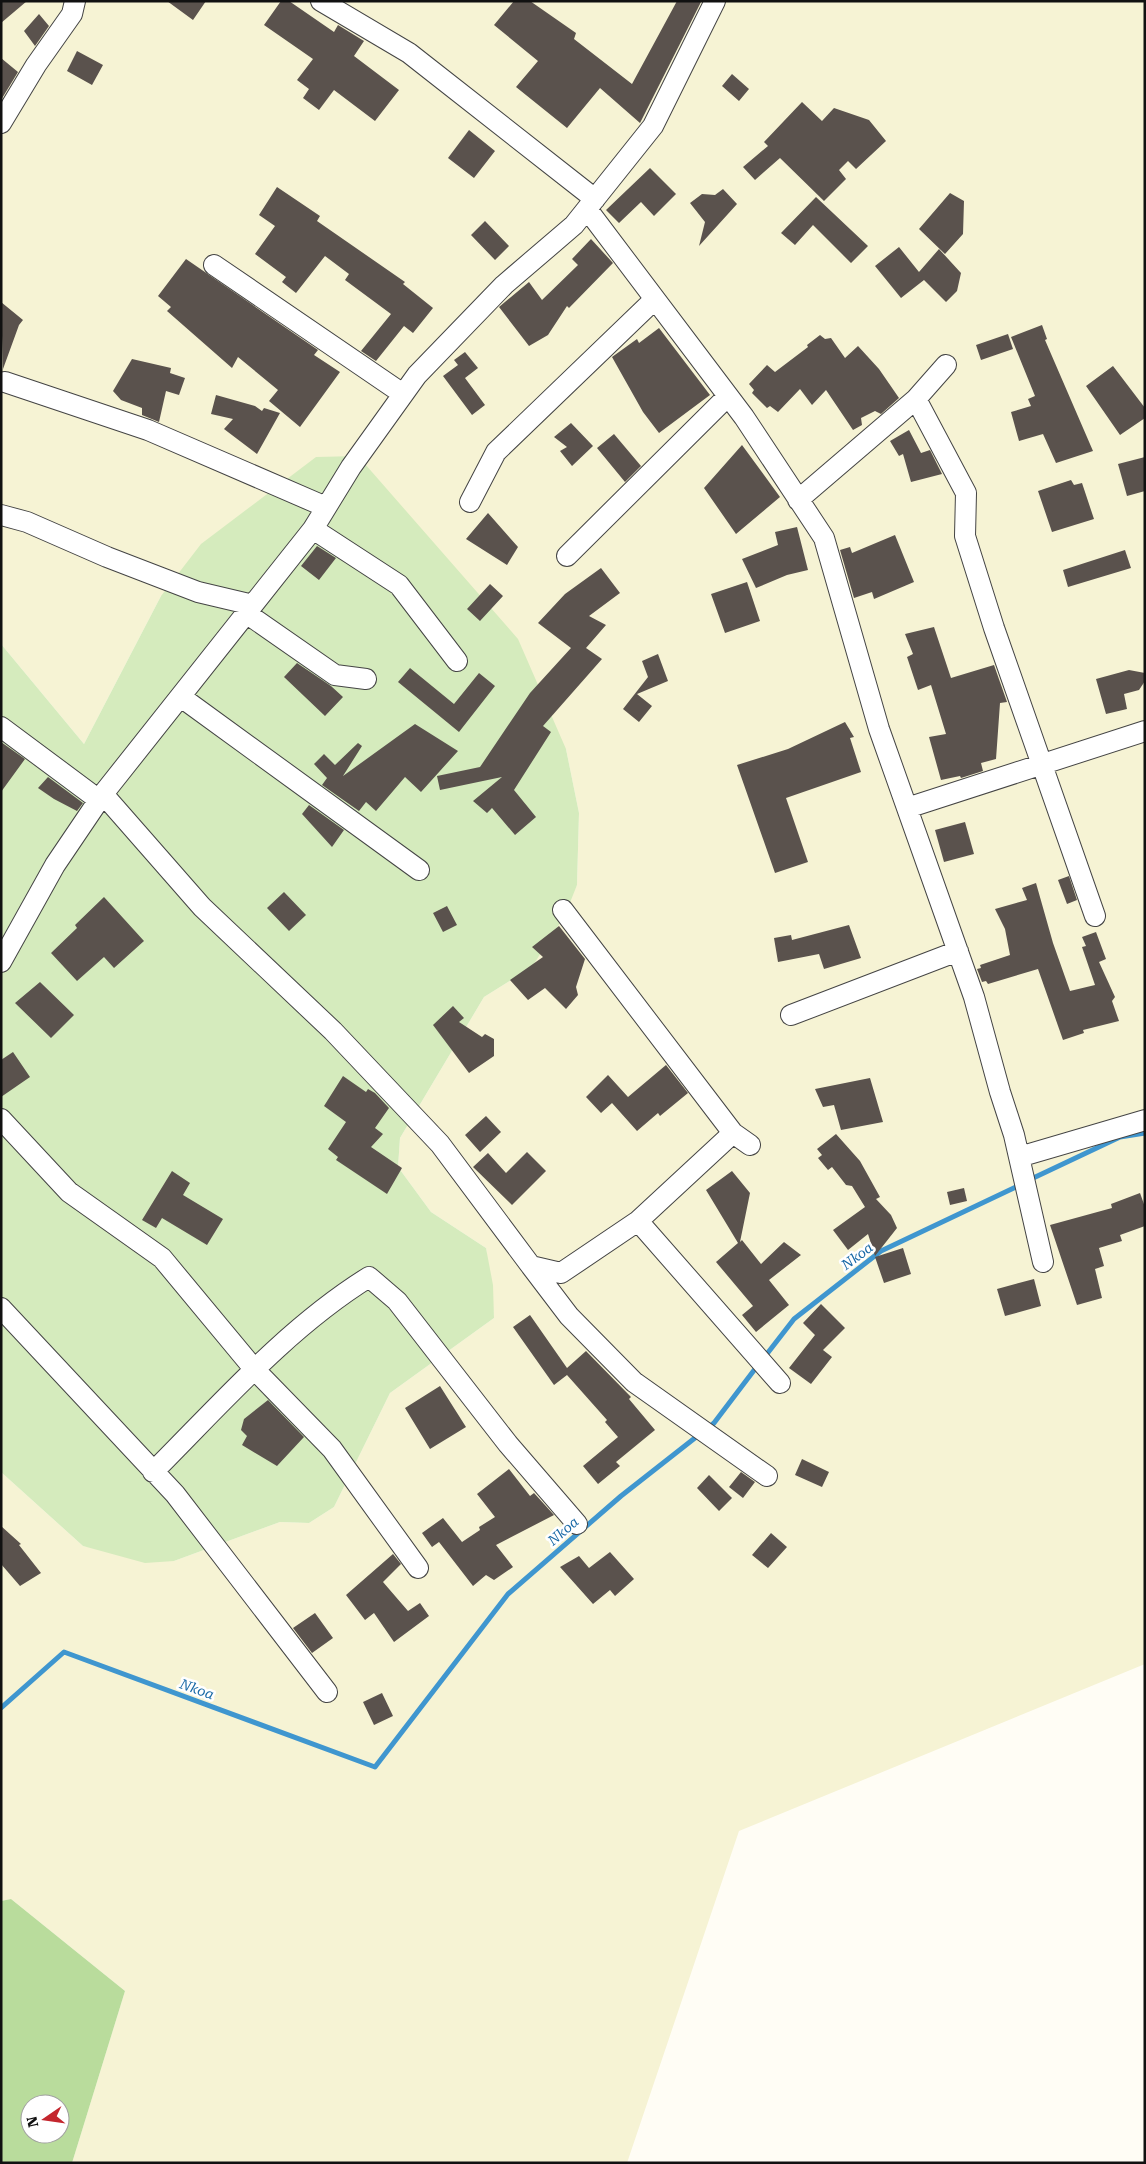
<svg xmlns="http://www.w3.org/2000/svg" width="1146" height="2164" font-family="'Roboto Serif',serif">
<rect width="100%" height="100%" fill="#fffdf5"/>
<!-- farmland -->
<path fill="#f6f3d4" d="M1,1H1145V1664L739,1831L627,2163H72L125,1991L11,1899L1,1901V1472L83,1546L174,1561L280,1522L309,1523L334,1507L390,1393L494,1318L486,1248L431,1212L398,1167L400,1138L484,997L532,967L577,885L579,813L566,749L161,596L84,744L1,644Z"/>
<!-- green -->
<path fill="#d5ebbd" d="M358,456L518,639L566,749L579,813L577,885L565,915L532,967L484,997L400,1138L398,1167L431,1212L486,1248L493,1285L494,1318L390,1393L334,1507L309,1523L280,1522L174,1561L145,1563L83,1546L1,1472V644L84,744L161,596L201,544L316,457Z"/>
<!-- forest -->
<path fill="#b9dc9c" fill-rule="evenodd" d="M11,1899L125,1991L72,2163H1V1901ZM30,2104H60V2134H30Z"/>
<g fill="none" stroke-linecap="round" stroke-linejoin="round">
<!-- stream -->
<path stroke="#3f96cf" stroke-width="5" d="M1029,1180L1120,1137L1145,1133
M763,1359L794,1319L881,1251L1022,1184
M707,1429L714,1423L758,1365
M1,1708L64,1652L375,1767L508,1594L621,1496L700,1434"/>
</g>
<!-- building -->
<path fill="#5a524d" d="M1,1H27L1,23Z
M167,1H206L193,20Z
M281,1H289L334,32L338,25L364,41L354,56L399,90L375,121L334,90L319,110L303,98L309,89L297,80L313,59L264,25Z
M514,1H530L576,33L574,39L632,84L677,1L701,2L640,123L600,88L567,128L516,87L538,61L494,25Z
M39,14L49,26L35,46L24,31Z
M77,51L103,65L92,85L67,71Z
M1,58L18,72L1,100Z
M732,74L749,89L739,101L722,86Z
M802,102L822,121L834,108L869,120L886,141L856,169L848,161L839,170L846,179L824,201L780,158L755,180L743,167L768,146L764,142Z
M469,130L495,151L474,178L448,158Z
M650,168L676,194L654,216L641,202L619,223L606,210Z
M277,187L320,216L317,221L405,282L403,284L433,308L413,333L404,326L376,361L361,351L391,314L345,280L349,274L325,256L296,293L282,282L286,277L255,254L275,226L259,215Z
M723,189L737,204L699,246L705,222L690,203L702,194L715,195Z
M950,193L964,201L963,234L945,254L919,229Z
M816,197L868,246L851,263L813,225L795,245L781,233Z
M485,221L509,246L495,260L471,235Z
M591,239L613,263L569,308L567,306L548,335L529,346L499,307L529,282L542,300L578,265L572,259Z
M899,247L919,272L939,249L961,273L957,291L946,302L924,280L901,298L875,266Z
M186,259L318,350L314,355L340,372L300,427L269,401L278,390L238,357L232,368L167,311L171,307L158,296Z
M1,302L23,320L19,325L3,369Z
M1042,325L1047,339L1045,340L1093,451L1056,463L1043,434L1019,441L1011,412L1031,406L1028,399L1035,396L1011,337Z
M659,328L710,395L659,433L643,412L612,357L637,339L639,343Z
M1008,334L1013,349L981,360L976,345Z
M820,335L825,339L831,338L845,358L858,346L879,369L899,398L881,414L875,411L861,418L862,425L853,430L826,390L812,405L800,389L778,412L770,406L767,408L752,393L754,390L749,384L767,365L775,372L808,347L807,345Z
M465,352L478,368L465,378L485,405L472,415L443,376L458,365L454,360Z
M132,359L171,368L170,373L185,378L179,395L166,391L159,422L142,415V408L121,400L113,391Z
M1113,366L1145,408V418L1120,435L1086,386Z
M216,395L255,406L262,411L264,408L280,413L257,454L224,429L233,419L211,414Z
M571,423L593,446L572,466L560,451L567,447L554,437Z
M909,430L921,453L930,450L942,474L911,482L903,454L899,456L890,441Z
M614,434L641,466L625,482L597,448Z
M742,445L780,497L736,534L704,488Z
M1145,457V491L1127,496L1118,464Z
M1071,480L1074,485L1082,483L1094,519L1052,532L1038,491Z
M488,513L518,547L507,565L466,539Z
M797,527L808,570L787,575L756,588L742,559L778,545L775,532Z
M895,535L914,582L874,599L872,592L854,598L840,550L850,547L852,553Z
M317,546L336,558L319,580L301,566Z
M1125,550L1131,568L1068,587L1063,570Z
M601,568L620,593L589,616L606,625L586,648L602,659L543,726L551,732L514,790L536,817L515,835L492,808L487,813L473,801L502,777L440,790L437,776L480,767L530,693L571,648L538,623L565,594Z
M747,582L760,621L725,633L711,594Z
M490,584L503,596L480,621L467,609Z
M934,627L951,678L994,665L1007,702L1000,703L996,759L981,763L983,771L961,778L960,776L941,780L929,737L946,734L931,685L918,690L907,657L913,654L905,634Z
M658,654L668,681L637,694L652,706L639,722L623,709L648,677L642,661Z
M297,663L331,686L343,697L325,716L284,677Z
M410,668L454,704L479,673L495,686L459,732L398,682Z
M1129,670L1145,673V681L1139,690L1124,694L1127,709L1106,714L1096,679Z
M845,722L854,737L850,738L861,772L786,798L808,862L775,873L737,765L788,749Z
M415,724L458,751L421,792L405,777L376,811L366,802L359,811L322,785L327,778L314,764L324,754L335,765L358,743L362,746L343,776Z
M1,742L25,759L1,792Z
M48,777L83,803L77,811L54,799L38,788Z
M309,805L344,830L332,847L302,814Z
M965,822L974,854L944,862L935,830Z
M1069,876L1077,900L1067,904L1058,880Z
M1036,883L1053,943L1070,991L1095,985L1082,947L1086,946L1082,937L1096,932L1106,959L1099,962L1115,997L1112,1001L1119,1021L1083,1030L1084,1033L1063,1040L1038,969L988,984L986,981L982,982L977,969L981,968L980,965L1010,955L1005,929L995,909L1027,900L1022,888Z
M284,892L306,915L289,931L267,908Z
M104,897L144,941L114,968L104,957L77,981L51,953L77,928L75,925Z
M447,906L457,925L443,932L433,913Z
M849,925L861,958L824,969L819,954L778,962L774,938L791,935L792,940Z
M559,926L585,959L576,987L578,995L566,1009L545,988L528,1000L510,980L543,957L532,947Z
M40,982L74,1015L51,1038L15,1003Z
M453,1006L464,1018L459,1022L482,1037L485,1034L494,1039V1056L469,1073L433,1025Z
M13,1052L30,1077L1,1097V1060Z
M666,1065L688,1093L660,1116L658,1113L637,1131L612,1103L601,1113L586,1097L608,1075L628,1097Z
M343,1076L366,1092L368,1089L375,1093L389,1108L375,1128L383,1134L371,1147L402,1168L387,1194L336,1160L338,1157L328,1149L346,1122L324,1106Z
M870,1078L883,1122L841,1130L834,1105L823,1107L815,1089Z
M486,1116L501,1132L480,1152L465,1135Z
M836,1134L860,1161L880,1197L876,1199L891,1215L897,1228L875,1256L868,1234L848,1250L833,1230L865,1207L852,1186L846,1185L832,1167L828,1170L818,1158L822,1155L817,1149Z
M527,1152L546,1171L512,1205L473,1167L488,1153L506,1173Z
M172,1171L190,1183L183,1195L223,1219L207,1245L162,1218L156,1228L142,1220Z
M732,1171L750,1193L740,1242L742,1240L761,1264L784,1242L801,1255L769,1280L789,1305L756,1332L742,1315L753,1306L716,1262L738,1243L706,1190Z
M964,1188L967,1201L950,1205L947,1192Z
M1140,1193L1145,1207V1226L1120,1235L1122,1241L1099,1248L1104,1266L1095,1269L1102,1298L1077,1305L1050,1225L1112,1208L1111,1204Z
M903,1248L911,1274L884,1283L875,1257Z
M1034,1279L1041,1306L1005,1316L997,1289Z
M821,1304L845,1328L823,1350L832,1357L811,1384L789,1368L815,1335L803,1323Z
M530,1315L567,1368L586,1351L631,1397L629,1399L655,1430L616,1462L620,1466L598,1484L583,1466L618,1437L605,1422L607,1420L567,1375L554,1385L513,1327Z
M440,1386L466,1427L430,1449L405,1408Z
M268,1400L304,1437L277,1466L242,1445L247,1436L241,1430L244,1419Z
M802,1459L829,1472L822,1487L795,1475Z
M509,1469L530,1496L534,1493L554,1515L496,1545L513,1567L494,1580L486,1575L473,1586L439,1542L432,1547L422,1533L443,1518L462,1542L480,1530L479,1527L495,1517L477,1494Z
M741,1472L755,1482L743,1498L729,1487Z
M709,1475L732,1498L719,1511L697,1488Z
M1,1526L21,1544L19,1545L41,1573L20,1586L1,1564Z
M771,1533L787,1547L768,1568L752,1555Z
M610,1552L634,1579L615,1596L610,1590L593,1604L560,1567L579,1556L589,1568Z
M393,1554L401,1564L383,1582L408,1611L420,1603L429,1616L394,1642L374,1613L365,1620L346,1595Z
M315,1613L333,1638L312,1653L293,1628Z
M382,1693L393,1716L374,1725L363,1702Z"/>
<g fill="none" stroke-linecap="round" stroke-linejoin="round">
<!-- street casing -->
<g stroke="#444" stroke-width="22">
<path id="street" d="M321,1L409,53L595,199
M1,123L36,65L72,14L75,1
M587,209L744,417L824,538L879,729L974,997L1000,1092L1014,1135L1043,1262
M214,265L403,394
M5,382L148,430L326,507
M916,399L966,493L965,536L994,628L1095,916
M798,500L916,399L946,365
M470,502L496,452L655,299
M1,515L27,522L107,557L198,592L253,605
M313,529L399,585L457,661
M567,556L728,396
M246,613L335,675L366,679
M181,697L419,870
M1,727L99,800
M103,794L202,907L333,1031L440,1144L531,1266L561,1273L638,1221L733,1133
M907,808L1145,731
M563,910L733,1133L750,1145
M1,962L55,865L103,794L313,529L351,467L417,375L504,285L574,225L653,126L715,1
M791,1015L958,951
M1,1119L69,1192L162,1258L255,1370L332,1449L418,1568
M1019,1157L1145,1120
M638,1221L780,1383
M531,1266L569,1316L634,1382L767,1476
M1,1308L175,1494L327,1692
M153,1472C221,1404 287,1328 369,1277L397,1301L508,1444L577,1524"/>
</g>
<!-- street -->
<use href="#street" stroke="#fff" stroke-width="20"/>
</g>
<g text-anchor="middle" stroke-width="5" stroke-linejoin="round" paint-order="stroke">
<!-- water labels -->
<g font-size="14" font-style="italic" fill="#1768a6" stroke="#fff">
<text transform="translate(857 1256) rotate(-37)" y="5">Nkoa</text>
<text transform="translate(563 1531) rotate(-41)" y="5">Nkoa</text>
<text transform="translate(197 1689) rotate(20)" y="5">Nkoa</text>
</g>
</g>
<!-- border -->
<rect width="1146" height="2164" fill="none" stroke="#111111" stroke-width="5"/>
<!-- north arrow -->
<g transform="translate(45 2119) rotate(257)"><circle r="24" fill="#ffffff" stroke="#a0a0a0"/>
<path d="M0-4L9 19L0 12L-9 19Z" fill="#c4262e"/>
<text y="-8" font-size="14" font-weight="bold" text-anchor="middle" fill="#111111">N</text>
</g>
</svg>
